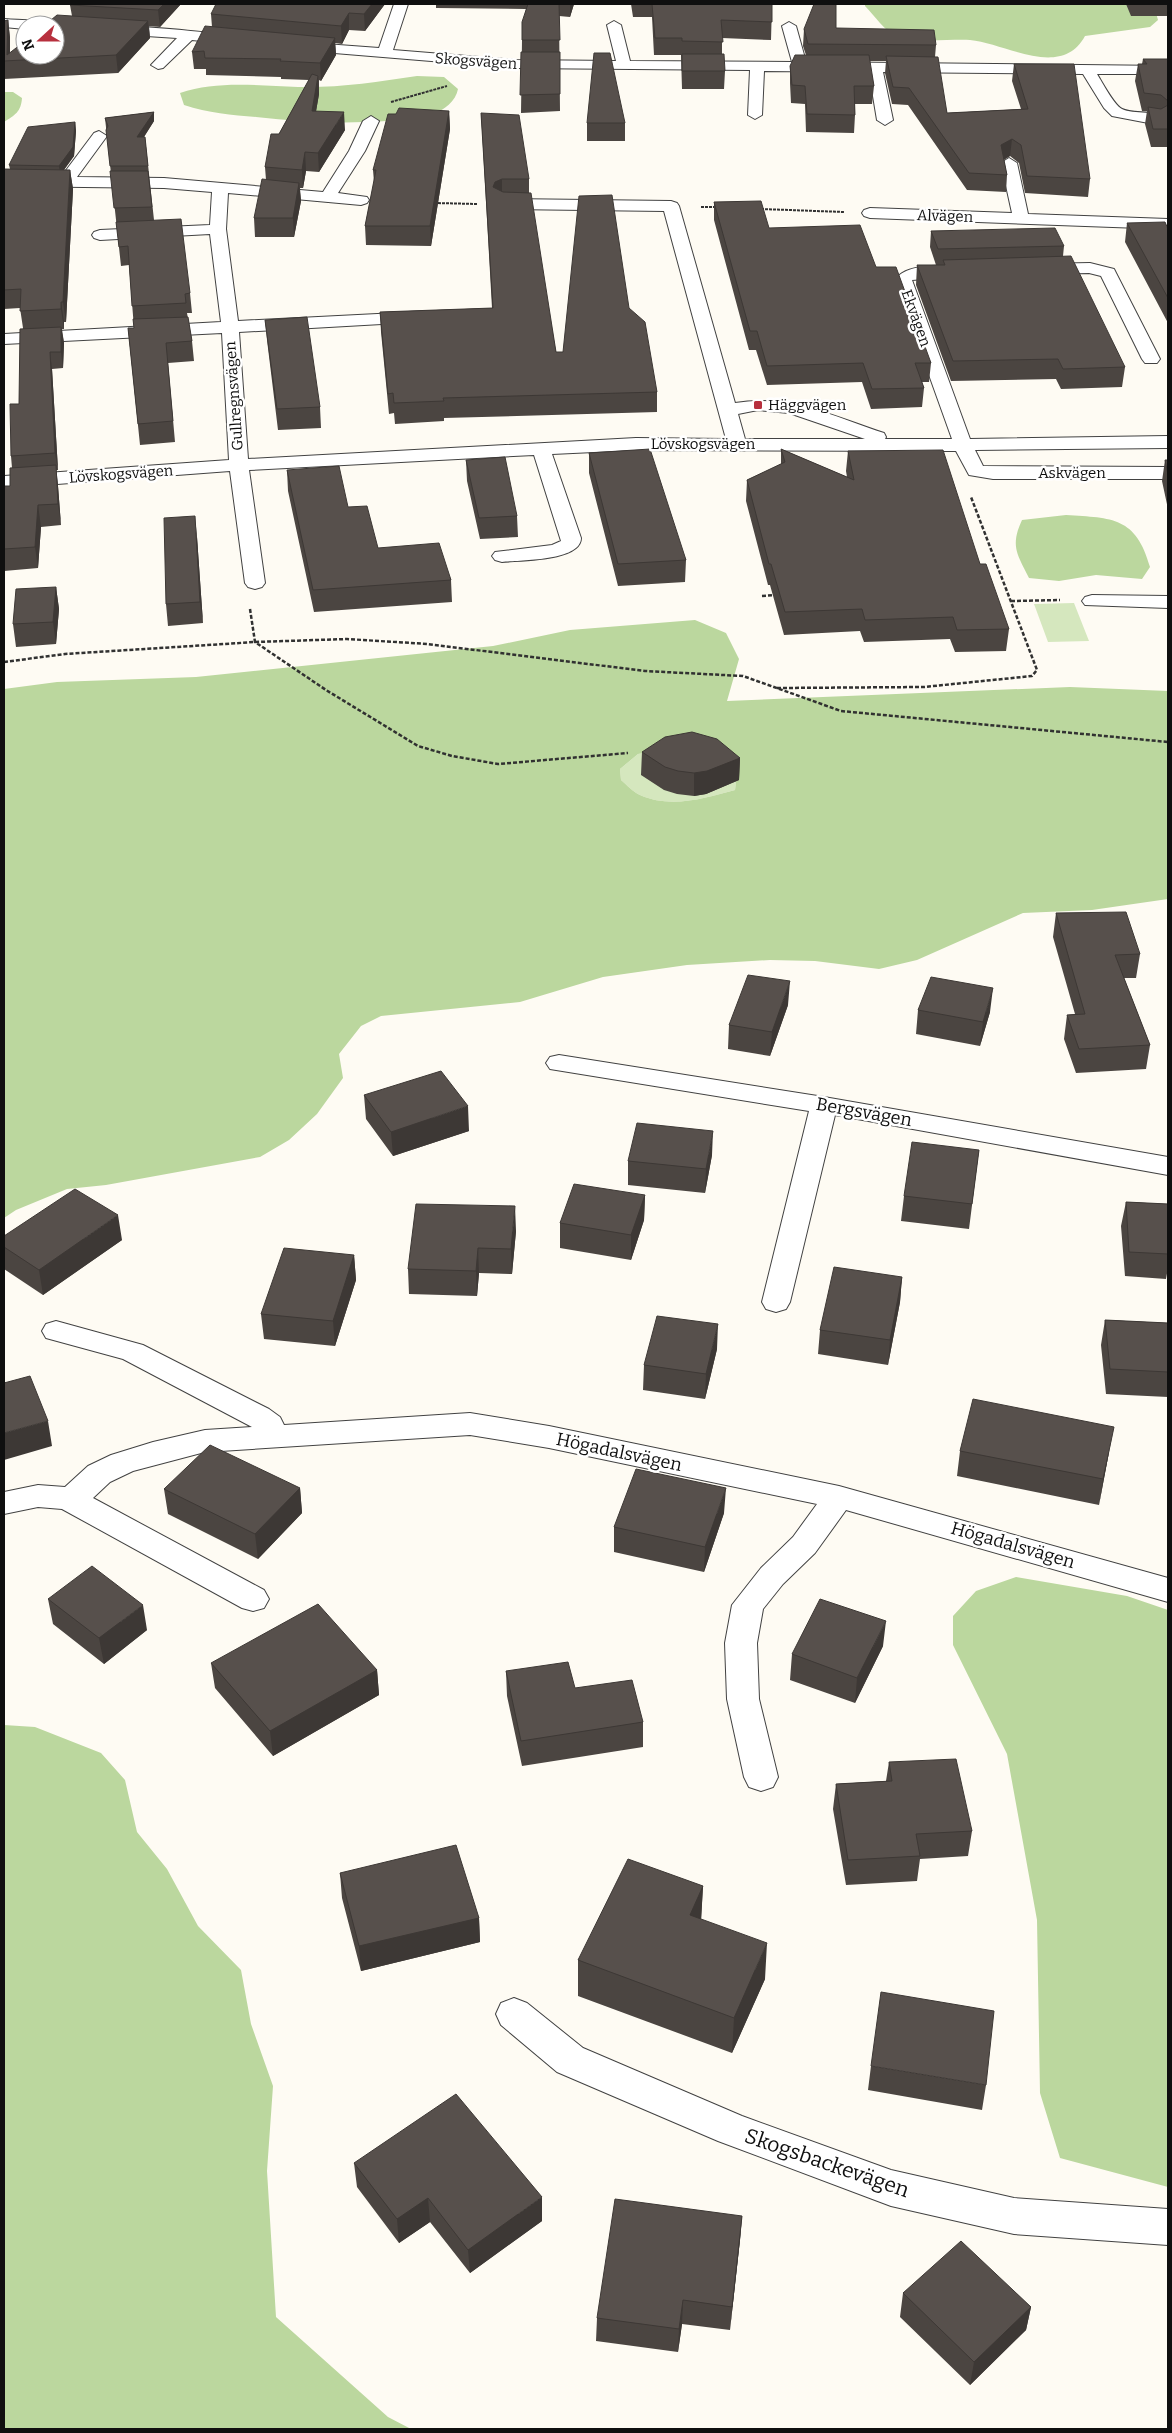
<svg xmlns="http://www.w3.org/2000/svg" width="1172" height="2433" font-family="Bitter,serif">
<rect width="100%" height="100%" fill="#fefbf3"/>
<!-- green -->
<path fill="#d5e7be" d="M1074,603L1089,641L1048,642L1034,604Z
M698,744L738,765L735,790C705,798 671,809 640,795C633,792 627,785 621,780L620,769L638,754Z"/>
<!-- forest -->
<path fill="#bbd79e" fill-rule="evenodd" d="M865,4H1139L1156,13L1158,20L1150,27L1085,36C1061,80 1005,43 970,40C951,39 915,43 898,37C884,31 875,16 865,6Z
M417,76L444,77L458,89C456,101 444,110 432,115C419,120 400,120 386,121C342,124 300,122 256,117C232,115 208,113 184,105L180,93C218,80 259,86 298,87C338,88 377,82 417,76Z
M4,92H13L22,98C21,112 15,115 4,122Z
M1066,515C1113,518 1136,517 1150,567L1142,579L1096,575L1059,581L1029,578C1017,554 1010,546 1022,520Z
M695,620L726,633L739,659L727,701L1070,687L1168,691V899L1092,910L1023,913L917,960L879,969L815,961L770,960L687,965L603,977L520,1002L381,1016L361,1026L339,1054L343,1078L317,1114L289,1140L260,1157L106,1185L67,1189L16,1210L4,1218V689L57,682L196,677L493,646L570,630ZM698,744L738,765L735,790C705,798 671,809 640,795C633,792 627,785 621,780L620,769L638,754Z
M1016,1577L1127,1596L1168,1610V2187L1060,2158L1040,2093L1037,1920L1007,1754L953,1645V1616L976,1591Z
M4,1725L35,1727L101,1753L125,1780L137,1832L167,1869L198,1926L241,1970L251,2024L273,2086L267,2171L276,2317L388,2417L411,2429H4Z"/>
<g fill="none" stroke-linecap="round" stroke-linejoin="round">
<!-- minor casing -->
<g stroke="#424242" stroke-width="2">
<path id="minor" d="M394,4H408L393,50L515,60L616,61L607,25L614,21L621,25L630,61L792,62L782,26L789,22L796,26L806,62L1168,66V74H1097C1102,82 1114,105 1122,109C1133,115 1159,109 1167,120L1159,125L1112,116L1104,108L1083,74L883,72L893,120L885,125L877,120L869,72L764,71L762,115L755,119L748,115L750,70L515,68L298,50L291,46L298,42L379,48Z
M4,19C33,21 236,29 245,41L238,45L192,40L163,68L158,69L151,65L177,38L55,30V25H25V29L4,27Z
M371,116L379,121L365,151L338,193L367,197L369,200L367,203L361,205L228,193L226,229L238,321L417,312L423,313L426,317L423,321L417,322L239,332L248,459L636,438L726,439L664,211L503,209L497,207L495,204L497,201L503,199L671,201L677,203L679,206L735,403C789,394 833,416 884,433L886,437L885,439H952L895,280C905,264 942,264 960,268L962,272L960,276L912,280L970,439L1168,436V448L975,450L983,466L1168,467V479H993L969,475L956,451L636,450L552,454L581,538C581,561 520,560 502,562L495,560L492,556L495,552L552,545L561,541L534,455L249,470L265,583L262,587L255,589L248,587L245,583L230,471L4,488V476L229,460L222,333L4,344V334L221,322L210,234L100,240L94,238L92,235L94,232L100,230L210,225L212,192L164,188L4,186V176L61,177L94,133L99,131L107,136L77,177L164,178L323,192L349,151L363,121ZM758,410L789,413L865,439H745L738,414Z
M1009,158L1017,163L1028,214L1168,219V229L870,218L864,216L862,213L864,210L870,208L1012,213L1001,163Z
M1090,263L1114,269L1116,273L1160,359L1157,363H1145L1142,359L1101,276L1089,273L1040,274L1034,273L1032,269L1034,265L1040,264Z
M1092,595L1168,596V608L1085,605L1082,601L1085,597Z
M559,1055L824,1097L1168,1157V1175L835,1115L790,1302L786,1309L776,1312L766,1309L762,1302L809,1111L550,1069L546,1063L550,1057Z
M56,1321L143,1345L269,1409L280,1417L284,1425L470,1413L549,1426L839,1486L1168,1578V1602L846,1510L815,1553L783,1584L763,1609L757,1643L759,1699L778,1777L773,1787L761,1791L749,1787L744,1777L727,1699L725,1643L732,1605L761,1568L793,1537L817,1504L549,1448L470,1435L205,1452L133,1471L110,1482L93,1498L264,1590L269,1599L264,1608L253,1611L242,1608L62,1509L38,1507L4,1514V1492L38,1485L65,1487L88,1466L111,1455L153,1442L205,1430L252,1427L123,1359L46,1338L42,1331L46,1324Z
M514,1998L527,2003L583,2048L742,2116L891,2170L1014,2198L1168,2209V2245L1014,2234L891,2206L718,2141L557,2072L501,2025L496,2014L501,2003Z"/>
</g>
<!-- path-far1 -->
<path stroke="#313131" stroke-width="2" stroke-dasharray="3 1" stroke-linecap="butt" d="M391,102L447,86
M434,203L478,204
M701,207H717
M761,209L844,212"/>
<!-- path -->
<path stroke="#313131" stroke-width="2.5" stroke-dasharray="4 2" stroke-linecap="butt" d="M762,596L777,595
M1011,601L1060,600
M250,609L255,642L326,690L418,746L452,756L498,764L628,753
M4,662L65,654L255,642L347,639L427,644L645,671L743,676L841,711L1168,742
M777,688L924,687L1032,676L1037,670L971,497"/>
<!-- minor -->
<use href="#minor" fill="#fff" fill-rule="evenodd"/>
</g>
<!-- wall -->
<path fill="#4b4541" d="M181,4L160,27L149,26L150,38L118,73L4,79V21L8,20L10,38V53L72,16L70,5Z
M385,4L365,31L349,30L342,44L335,43L336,55L321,81L319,80V94L316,111L345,130L319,172L306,171L303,188H300L301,201L294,237H255L254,218L266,180L265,167L279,134L309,80L281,79V77L206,75V69H194L192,52L212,27L211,14Z
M436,4H574L570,17L559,16L560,111L521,113L522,40L526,9L436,8Z
M631,4H772L771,40L722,38V54L725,71L724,89H682L681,55H654L652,17H633Z
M1126,4H1168V16H1131Z
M836,28L936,45L935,57L947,113L1021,109L1012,81L1014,64L1090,179L1088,197L1025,193L1019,163L1010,156L1004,160L1007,175L1006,192L967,190L908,105L892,104L885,73L886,61H869L874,86L872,104H855V115L854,133L806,132L805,104L791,103L790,83V66L806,55L803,46L804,29Z
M1143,59H1168V147H1151L1145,124L1147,111H1142L1135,81L1138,64H1142Z
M449,111L450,129L431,246L366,245L365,226L374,182L373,170L396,114Z
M154,112V121L144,137H145L154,220L190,293L192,313H187L192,341L194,361L168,363L175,442L140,445L128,328H134L129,265L121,266L105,118Z
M481,113L529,179V193L556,352H563L629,308L657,392V412L444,418V421L395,424L394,413L389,414L381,332L380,312L492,308Z
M75,122L76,131L74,156L64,170H70L73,189L66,322H64V329H62L64,343L63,368L52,369L58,470H56L58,486L61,525L41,527L38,568L4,571V486H10L12,468L11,456L19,404L23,328L20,308L4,309V169H10L9,165Z
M587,123H625V141H587Z
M714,202L769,228L876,267L931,363L929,382H922L924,388L922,407L871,409L862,382L767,385L756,350H749L714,220Z
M1127,223L1168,229V323L1125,242Z
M931,231L1064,246L1063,256L1125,367L1122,387L1061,389L1056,379L951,381L916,285L917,265H936L930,247Z
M265,320L320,407L321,428L278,430L267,340Z
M781,449L847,477L846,471L848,451L980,564L1009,629L1006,651L955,652L950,639L864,642L860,631L784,635L770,585H768L746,501L747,480L781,464Z
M589,453L686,560L685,582L618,586L589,473Z
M466,460L517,516L518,537L480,539L467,481Z
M1165,460H1168V509L1162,481Z
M287,470L348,507L378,548L451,580L452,602L314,612L288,491Z
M197,537L203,623L168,626L166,604Z
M56,587L59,609L56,644L16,647L13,624Z
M642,752L740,758L739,780L706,794L694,796L677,794L664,790L641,775Z
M1056,913L1140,954L1136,978H1124L1150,1045L1146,1069L1076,1073L1064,1039L1067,1015L1075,1014L1053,937Z
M788,1005L770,1056L728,1049L729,1025Z
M918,1010L990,1012L980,1046L916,1034Z
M364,1095L469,1131L393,1156L366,1119Z
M979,1150L969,1229L901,1221L904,1196Z
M712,1155L705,1193L628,1185V1161Z
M645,1195L644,1220L631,1260L560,1248V1223Z
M1126,1202L1168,1204V1268L1166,1279L1125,1276L1121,1226Z
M516,1231L512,1274L479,1273L477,1296L409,1294L408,1269Z
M4,1236L122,1240L43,1295L4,1269Z
M354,1255L356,1280L335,1346L264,1339L261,1314Z
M902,1277L900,1302L888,1365L818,1354L820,1330Z
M1105,1320L1168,1323V1397L1106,1394L1101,1345Z
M717,1349L705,1399L643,1390L644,1365Z
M960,1451L1109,1452L1099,1505L957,1476Z
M300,1488L302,1513L258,1559L168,1514L164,1489Z
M724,1513L704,1572L614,1552V1527Z
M48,1599L147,1630L104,1664L53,1624Z
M883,1646L855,1703L790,1680L792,1654Z
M211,1663L377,1670L379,1695L273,1756L215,1688Z
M506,1671L575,1688L643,1722V1747L522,1766L507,1696Z
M889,1762L972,1831L968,1856L920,1859L917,1881L846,1885L833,1809L836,1784L886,1781Z
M340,1873L479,1918L480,1942L361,1971L342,1898Z
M703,1886L701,1919L765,1979L732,2053L578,1996V1960Z
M871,2066L986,2085L982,2110L868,2090Z
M354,2163L542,2221L470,2273L430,2222L399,2243L357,2187Z
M742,2216L740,2240L730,2330L682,2324L678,2352L596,2341L597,2318Z
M903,2293L1031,2307L1026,2330L970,2385L900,2317Z"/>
<!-- shaded-wall -->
<path fill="#3d3835" d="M164,4H181L160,27L158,10Z
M372,4H385L365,31L364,14Z
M570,4H574L570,17Z
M349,13V30L342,44L341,26Z
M8,20L10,38V61L7,55Z
M148,21L150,38L118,73L116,55Z
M335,38L336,55L321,81L320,63Z
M318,76L319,94L313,129L312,111Z
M449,111L450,129L431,246L430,226Z
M154,112V121L138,146L137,137Z
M344,112L345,130L319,172L318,153Z
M75,122L76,131L74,156L60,175L59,166Z
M1012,139L1010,156L999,162L1001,145Z
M305,152L306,171L303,188L302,170Z
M70,170L73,189L66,322L63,302Z
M502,179V197L493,187L495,182Z
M299,183L301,201L294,237L293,218Z
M61,302L64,322V329L61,309Z
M61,327L64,343L63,368L61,352Z
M50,352L52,369L58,470L55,453Z
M56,465L58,486L61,525L58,504Z
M38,505L41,527L38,568L35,547Z
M195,516L197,537L203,623L200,602Z
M56,587L59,609L56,644L53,622Z
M740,758L739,780L706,794L694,796V773Z
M790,981L788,1005L770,1056L772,1032Z
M993,988L990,1012L980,1046L983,1022Z
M468,1106L469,1131L393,1156L391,1132Z
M713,1131L712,1155L705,1193L706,1169Z
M645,1195L644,1220L631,1260V1235Z
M515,1206L516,1231L512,1274L511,1249Z
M118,1215L122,1240L43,1295L39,1270Z
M478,1248L479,1273L477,1296L476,1271Z
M354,1255L356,1280L335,1346L333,1321Z
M902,1277L900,1302L888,1365L890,1340Z
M718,1324L717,1349L705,1399L706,1374Z
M48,1421L52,1446L4,1460V1433Z
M1114,1427L1109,1452L1099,1505L1103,1479Z
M300,1488L302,1513L258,1559L255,1534Z
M726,1488L724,1513L704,1572L705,1547Z
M143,1605L147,1630L104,1664L99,1638Z
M886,1621L883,1646L855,1703L857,1678Z
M377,1670L379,1695L273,1756L270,1731Z
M703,1886L701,1922L690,1915Z
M479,1918L480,1942L361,1971L359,1946Z
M767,1943L765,1979L732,2053L734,2018Z
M542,2197V2221L470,2273L468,2250Z
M428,2198L430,2222L399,2243L397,2219Z
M742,2216L740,2240L730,2330L732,2307Z
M683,2300L682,2324L678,2352L679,2329Z
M1031,2307L1026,2330L970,2385L974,2362Z"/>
<!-- building -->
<path fill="#57504c" stroke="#3d3835" d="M71,4H164L158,10L70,5Z
M216,4H372L364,14L349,13L341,26L211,14Z
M528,4H559L560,40H522V22Z
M652,4H772V22L721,20L723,42L682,41V38H655Z
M814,4H836V28L934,30L936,45L808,44L804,29Z
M57,15L148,21L116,55L4,61V21L8,20L7,55L25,41V55H55V25H45Z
M205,26L335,38L320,63L280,61L281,59L205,58L204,51L192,52Z
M521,52H560V94L520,95Z
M594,53H610L625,123H587Z
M682,54H724L725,71H682Z
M795,55H869L874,86H854L855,115L807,114L805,86L792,85L790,66Z
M886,56L938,57L947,113L1028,109L1014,64H1074L1090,179L1027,176L1021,145L1012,139L1001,145L1007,175L969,173L909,88L893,87Z
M1143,59H1168V101L1161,95L1144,93L1138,64H1147Z
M312,74L318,76L312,111L344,112L318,153L305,152L302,170L265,167L271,134H279Z
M1168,105V129H1153L1148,107L1161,109Z
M399,108L449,111L430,226H365L376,170H373L388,114H396Z
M154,112L137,137H145L148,166H110L106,130L108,126L105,118Z
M481,113L519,115L529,179H502L495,182L493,187L503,192L531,193L556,352H563L579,196L612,195L629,308L645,322L657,392L443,398L444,401L394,403L393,393L388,394L380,312L493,308Z
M75,122L73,147L59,166L9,165L28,127Z
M4,169L70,170L63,302H61V309L20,311L21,289L4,290Z
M110,171H148L152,207L114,208Z
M262,179L299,183L293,218H254Z
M761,201L769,228L860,225L876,267H896L931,363H915L924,388L872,389L863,363L767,366L757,331H750L714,202Z
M181,219L190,293L185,294L186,303L132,306L128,246L119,247L116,222Z
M1165,222L1168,229V298L1127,223Z
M1055,228L1064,246L938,249L931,231Z
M1071,256L1125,367L1063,369L1058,359L953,361L917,265H945L943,260Z
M188,317L192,341L166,343L173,421L138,424L128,328H134L133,319Z
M307,317L320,407L277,409L265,320Z
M61,327V352H50L55,453L11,456L10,404H19L20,329Z
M650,449L686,560L618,564L589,453Z
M781,449L854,480L848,451L943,450L980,564H986L1009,629L957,630L953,617L865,620L862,609L785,612L771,564H769L747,480L785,462Z
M505,457L517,516L479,518L466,460Z
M1165,460H1168V475Z
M56,465L58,504L38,505L35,547L4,549V486H10V468Z
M339,466L348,507L367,506L378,548L439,543L451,580L313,590L287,470Z
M195,516L200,602L166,604L164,518Z
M56,587L53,622L13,624L16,589Z
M692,732L717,739L740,758L707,771L694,773L678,771L665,767L642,752L665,737Z
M1126,912L1140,954L1115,955L1150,1045L1079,1049L1067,1015L1085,1014L1056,913Z
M748,975L790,981L772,1032L729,1025Z
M931,977L993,988L983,1022L918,1010Z
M441,1071L468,1106L391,1132L364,1095Z
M637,1123L713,1131L706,1169L628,1161Z
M912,1142L979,1150L972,1204L904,1196Z
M574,1184L645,1195L631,1235L560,1223Z
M75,1189L118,1215L39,1270L4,1247V1236Z
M1126,1202L1168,1204V1254L1129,1252Z
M416,1204L515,1206L511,1249L478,1248L476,1271L408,1269Z
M284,1248L354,1255L333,1321L261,1314Z
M834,1267L902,1277L890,1340L820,1330Z
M657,1316L718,1324L706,1374L644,1365Z
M1105,1320L1168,1323V1372L1110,1369Z
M30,1376L48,1421L4,1433V1383Z
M973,1399L1114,1427L1103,1479L960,1451Z
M210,1445L300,1488L255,1534L164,1489Z
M636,1469L726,1488L705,1547L614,1527Z
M92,1566L143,1605L99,1638L48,1599Z
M820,1599L886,1621L857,1678L792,1654Z
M318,1604L377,1670L270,1731L211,1663Z
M568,1662L575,1688L632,1680L643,1722L521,1741L506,1671Z
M956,1759L972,1831L916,1834L920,1856L848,1860L836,1784L892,1781L889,1762Z
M456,1845L479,1918L359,1946L340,1873Z
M628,1859L703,1886L690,1915L767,1943L734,2018L578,1960Z
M881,1992L994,2011L986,2085L871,2066Z
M456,2094L542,2197L468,2250L428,2198L397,2219L354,2163Z
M615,2199L742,2216L732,2307L683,2300L679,2329L597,2318Z
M961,2241L1031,2307L974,2362L903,2293Z"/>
<!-- markers -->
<rect fill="#b7303e" stroke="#fff" stroke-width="2" x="753" y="400" width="10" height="10" rx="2.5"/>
<g text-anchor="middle" stroke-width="5" stroke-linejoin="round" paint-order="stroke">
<!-- far-street labels -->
<g font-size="15" fill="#0f0f0f" stroke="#fff">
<text transform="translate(476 61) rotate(4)" y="5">Skogsvägen</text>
<text transform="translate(945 216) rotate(2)" y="5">Alvägen</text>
<text transform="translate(916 318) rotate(70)" y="5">Ekvägen</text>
<text transform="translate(234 396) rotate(-94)" y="5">Gullregnsvägen</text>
<text x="703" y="449">Lövskogsvägen</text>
<text x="1072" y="478">Askvägen</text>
<text transform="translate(121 474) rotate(-4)" y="5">Lövskogsvägen</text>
</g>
<!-- far-poi labels -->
<g font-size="15" fill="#0f0f0f" stroke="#fff" text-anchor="start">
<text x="768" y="410">Häggvägen</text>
</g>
<!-- street labels -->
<g font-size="18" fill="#0f0f0f" stroke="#fff">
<text transform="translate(864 1112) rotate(10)" y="6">Bergsvägen</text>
<text transform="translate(619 1452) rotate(12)" y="6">Högadalsvägen</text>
<text transform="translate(1013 1545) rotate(16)" y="6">Högadalsvägen</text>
</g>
<!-- near-street labels -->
<g font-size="21" fill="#0f0f0f" stroke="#fff">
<text transform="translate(827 2163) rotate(19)" y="7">Skogsbackevägen</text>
</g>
</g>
<!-- border -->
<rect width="1172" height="2433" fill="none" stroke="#0f0f0f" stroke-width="10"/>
<!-- north arrow -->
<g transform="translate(40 40) rotate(249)"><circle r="24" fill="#ffffff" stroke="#9f9f9f"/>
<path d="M0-4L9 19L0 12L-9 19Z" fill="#b7303e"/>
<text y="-8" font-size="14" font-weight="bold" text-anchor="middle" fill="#0f0f0f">N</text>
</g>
</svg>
